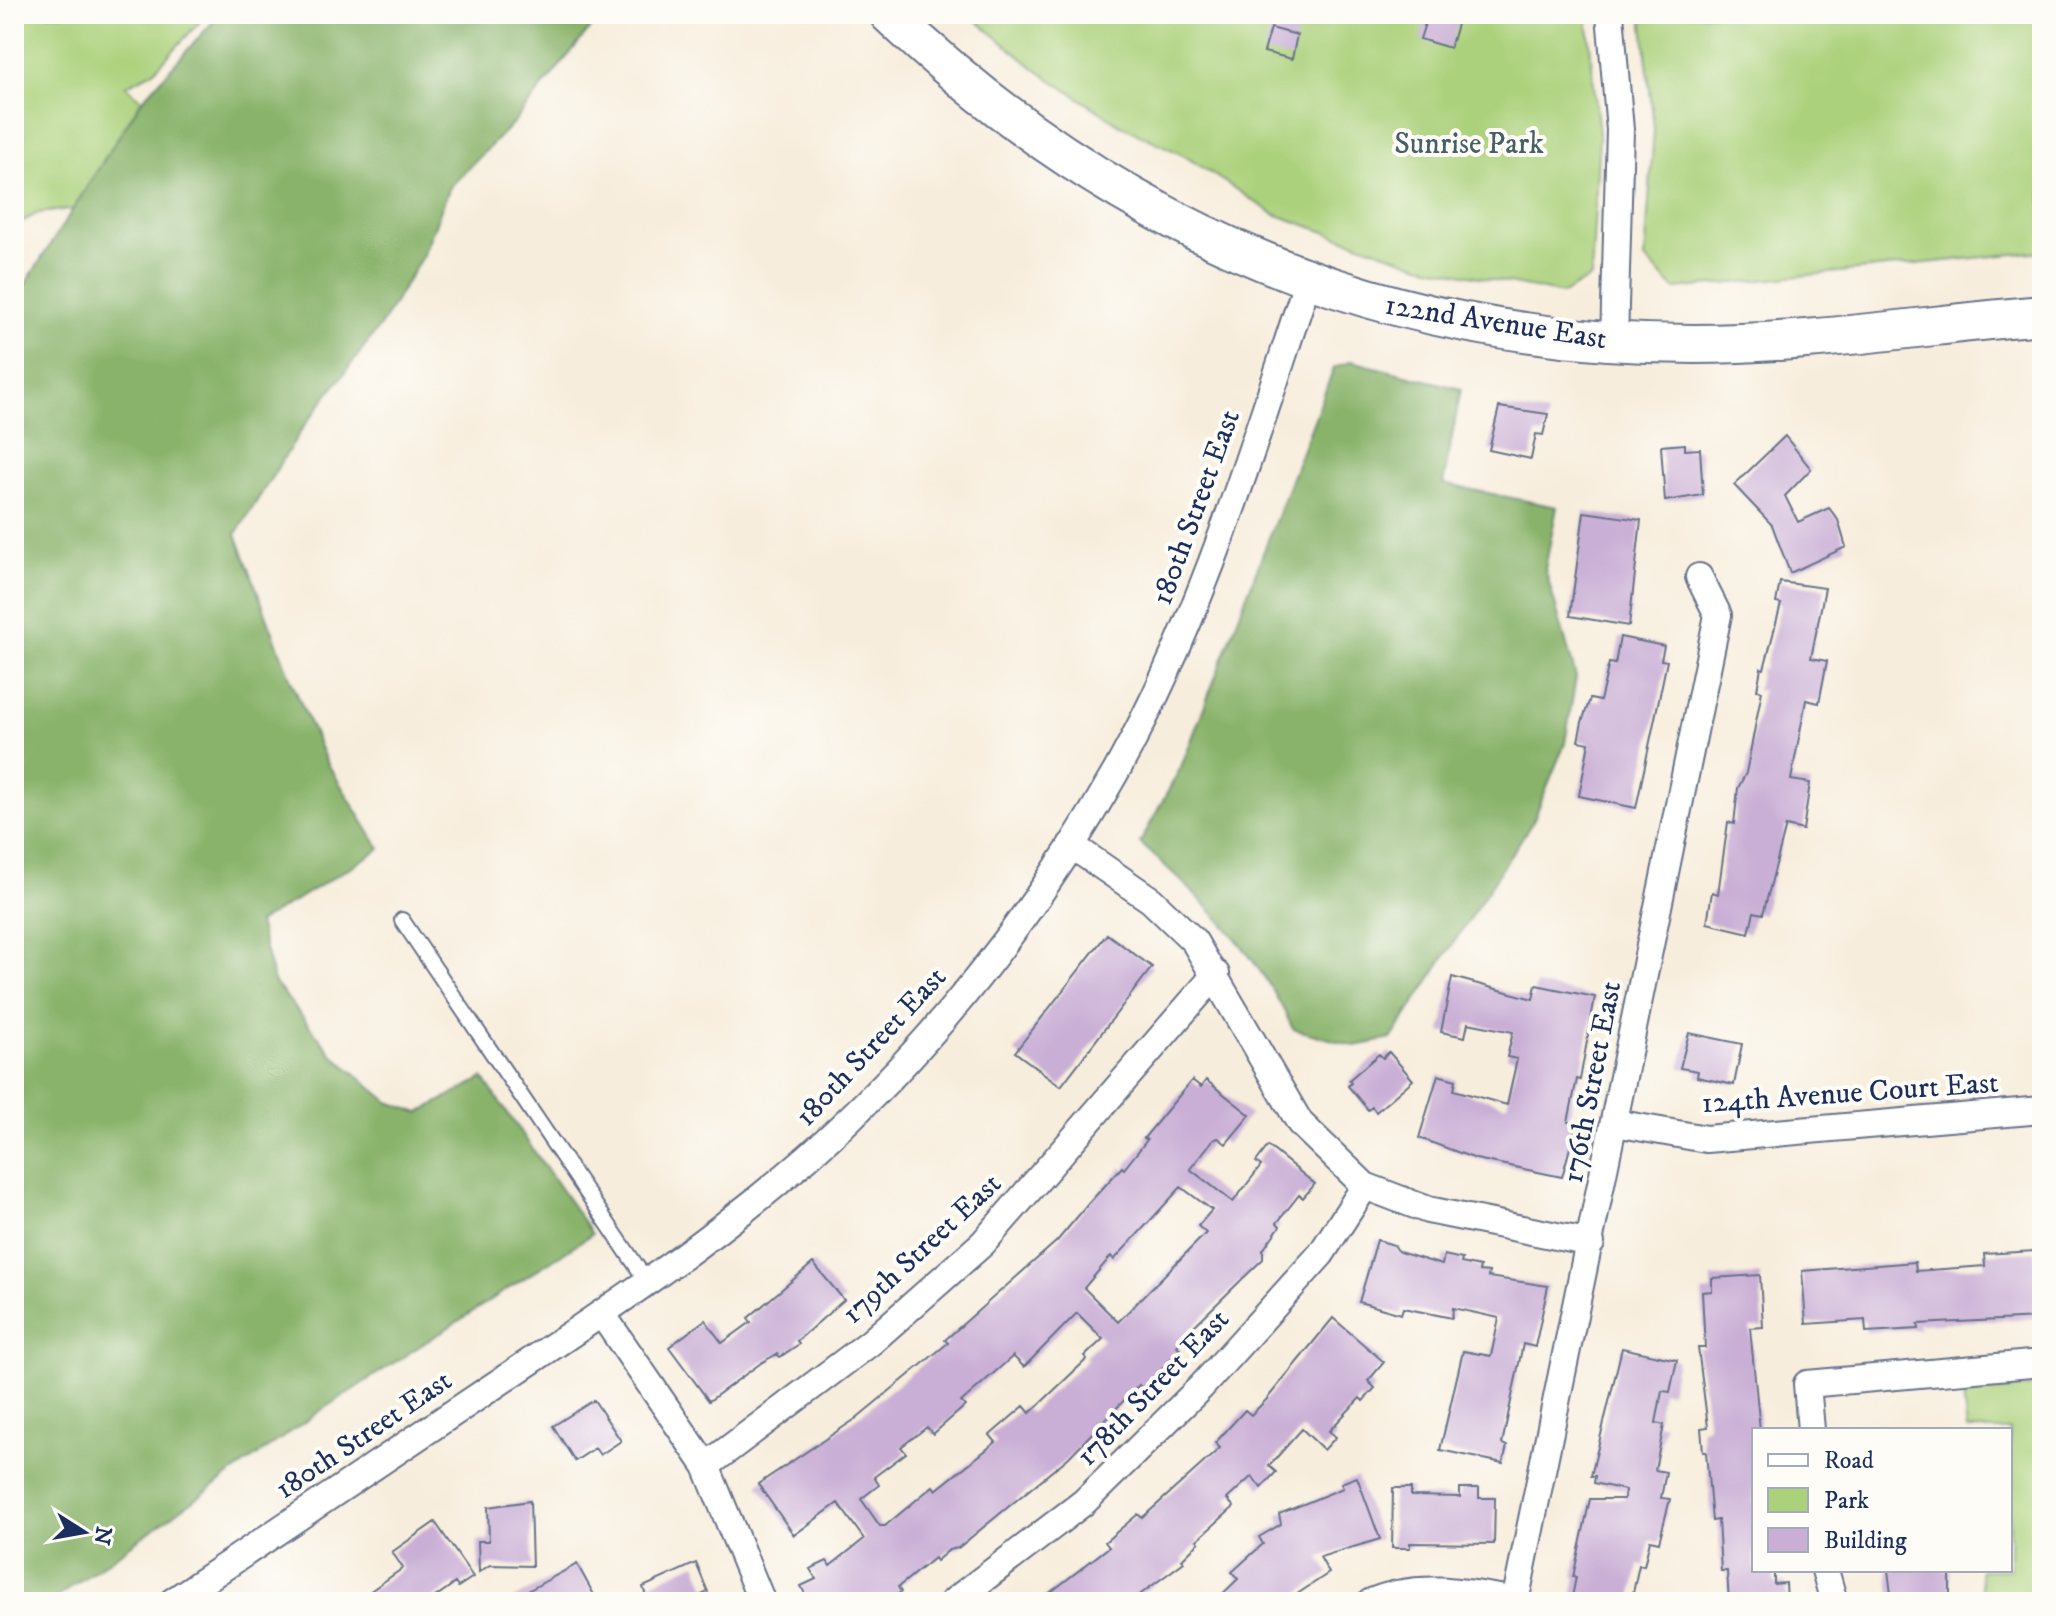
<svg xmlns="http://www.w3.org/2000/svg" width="2056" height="1616" font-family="'IM FELL DW Pica',serif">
<rect width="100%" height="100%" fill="#fdfcf7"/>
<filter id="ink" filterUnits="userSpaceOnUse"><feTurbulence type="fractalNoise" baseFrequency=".0125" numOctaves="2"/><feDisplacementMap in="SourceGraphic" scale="16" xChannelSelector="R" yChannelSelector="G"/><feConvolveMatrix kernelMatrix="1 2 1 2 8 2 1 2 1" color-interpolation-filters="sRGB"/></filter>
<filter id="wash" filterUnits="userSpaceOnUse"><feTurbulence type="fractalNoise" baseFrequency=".006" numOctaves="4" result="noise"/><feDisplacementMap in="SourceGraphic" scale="32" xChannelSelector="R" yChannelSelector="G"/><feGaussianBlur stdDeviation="1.8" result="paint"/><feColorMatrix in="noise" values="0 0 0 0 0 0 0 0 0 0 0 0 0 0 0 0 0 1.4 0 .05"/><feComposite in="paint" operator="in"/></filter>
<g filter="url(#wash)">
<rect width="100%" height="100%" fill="#f7eddc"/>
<!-- green -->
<path fill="#acd17b" stroke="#64806c" stroke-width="2" d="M14,14H207L154,71L126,86L142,100L73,209L38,213L14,226Z
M968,14H1587L1599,135L1591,277L1563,294L1420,265L1274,214L1183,155L1120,125L1038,71Z
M1642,14H2042V251L1675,289L1645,259L1654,129Z
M2042,1386V1602H1983L1980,1570H2010V1430H1967L1963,1395Z"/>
<!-- forest -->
<path fill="#89b36b" stroke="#527164" stroke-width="2" d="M220,14H602L515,121L450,187L423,255L381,325L302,429L236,534L292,683L326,761L380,849L258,923L274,982L333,1055L389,1102L419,1113L483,1078L592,1234L320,1411L50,1602H14V302L142,100Z
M1351,361L1461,389L1443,484L1557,507L1545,569L1576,677L1565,743L1533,821L1391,1039L1355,1046L1293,1029C1258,952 1202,898 1140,843L1181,767L1334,368Z"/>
<g id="blocks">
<!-- building -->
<path fill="#c9aed5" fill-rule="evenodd" d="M1428,14H1460L1450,48L1420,39Z
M1271,28L1297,35L1292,59L1264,52Z
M1499,407L1548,414L1543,435L1536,434L1531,459L1489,450Z
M1785,436L1811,469L1785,496L1798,522L1829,508L1838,520L1846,547L1790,573L1772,525L1734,485Z
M1685,444V450L1700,449L1703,495L1665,501L1661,446Z
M1584,512L1641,520L1629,626L1570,616Z
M1780,582L1825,588L1811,658L1827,661L1819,703L1806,700L1791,780L1810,783L1803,830L1786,826L1763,914L1754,912L1749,933L1707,923L1712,892L1718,894L1728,822L1734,824L1738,788L1746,773L1762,691L1757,690L1761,668L1764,669L1781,604L1776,603Z
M1620,637L1664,646L1661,660L1667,661L1636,808L1579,796L1589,743L1578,741L1582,722L1590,699L1600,701L1609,663L1615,664Z
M1107,934L1152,967L1061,1086L1015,1052Z
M1452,977L1533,999L1536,985L1595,997L1580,1080L1577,1079L1568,1122L1574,1123L1575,1129L1562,1177L1476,1159L1419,1138L1438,1075L1456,1080L1454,1090L1507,1105L1517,1059L1507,1057L1513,1032L1468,1023L1465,1037L1441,1032Z
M1689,1033L1742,1044L1734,1085L1697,1077L1698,1071L1680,1068Z
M1389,1052L1413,1080L1376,1112L1372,1107L1368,1110L1348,1086L1351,1083L1349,1080L1379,1054L1383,1058Z
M1192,1080L1201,1087L1206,1080L1250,1115L1226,1144L1218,1138L1213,1140L1190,1169L1233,1202L1261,1166L1256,1162L1268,1146L1315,1184L1303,1198L1299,1195L1277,1223L1280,1226L1263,1250V1259L1192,1328L1177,1346L1180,1349L1156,1376L1142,1388L1139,1385L1068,1458L958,1548L949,1550L936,1561L934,1558L898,1587L901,1592L887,1602H809L801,1586L816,1579L810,1569L827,1561L830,1566L864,1539L838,1503L794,1535L758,1484L854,1420L948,1343L945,1340L1057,1241L1089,1203L1122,1167L1124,1169L1147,1140L1144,1138ZM1181,1187L1212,1210L1198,1226L1206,1233L1118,1322L1084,1288L1111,1256L1114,1260ZM1077,1313L1103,1339L1085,1356L1087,1359L1030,1413L1024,1406L990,1435L996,1442L936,1490L933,1486L885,1526H880L861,1499L879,1485L874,1477L906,1453L901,1447L927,1427L933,1434L965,1406L961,1402L1013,1356L1024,1367Z
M1377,1240L1394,1245L1399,1252L1442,1265L1444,1255L1462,1259L1461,1263L1480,1267L1479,1271L1489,1272L1488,1277L1548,1286L1535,1347L1523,1344L1502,1444L1507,1446L1503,1463L1440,1450L1463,1351L1491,1356L1499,1318L1453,1308L1452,1318L1403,1308L1401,1314L1359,1302Z
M2035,1251L2039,1318L1918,1324L1919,1329L1866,1332L1865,1320L1806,1324L1802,1271L1915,1262L1916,1271L1985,1266L1984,1254Z
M813,1263L844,1300L797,1341L799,1344L780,1357L777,1354L761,1363L709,1401L669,1347L705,1320L722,1343L751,1322L748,1318Z
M1760,1275L1763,1327L1750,1328L1760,1430H1754V1570H1774V1584L1786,1583L1787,1602H1729L1727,1571H1721L1718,1520L1712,1521L1706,1452H1703L1701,1428L1708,1427L1698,1348H1705L1702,1292L1712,1291V1278Z
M1333,1318L1384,1362L1368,1381L1375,1388L1363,1401L1360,1398L1329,1431L1336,1437L1324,1450L1302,1429L1269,1466L1276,1472L1261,1488L1252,1476L1227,1499L1234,1507L1197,1540L1199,1542L1182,1559L1184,1562L1130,1602H1038L1109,1547L1105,1542L1138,1514L1142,1518L1220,1448L1215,1443L1245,1410L1251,1415L1266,1400Z
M1622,1348L1677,1360L1670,1392L1662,1391L1656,1423L1664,1425L1655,1470L1666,1472L1661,1498L1670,1499L1659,1542L1650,1540L1644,1566L1639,1565L1631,1602H1571L1576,1577H1573L1590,1499H1624L1625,1490L1594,1483L1595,1476H1591Z
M594,1400L621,1441L600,1455L595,1448L575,1461L553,1426Z
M1357,1477L1380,1539L1320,1557L1329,1573L1285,1602H1214L1238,1579L1232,1572L1263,1544L1259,1537L1281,1524L1279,1514L1343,1488L1341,1483Z
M1393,1488H1411V1496L1460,1497V1488H1479V1498H1495L1494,1544L1410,1543V1548H1392Z
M530,1501L532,1566L490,1565L479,1572L478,1541H489L488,1507Z
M435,1522L473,1577L458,1587L455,1583L428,1602H355L403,1568L392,1552Z
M696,1563L708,1592L697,1597L699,1602H648L643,1587Z
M577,1564L598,1602H508L544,1582Z
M1888,1570H1950V1595L1892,1602Z"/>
</g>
</g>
<g filter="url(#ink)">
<use href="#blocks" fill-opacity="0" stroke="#68728a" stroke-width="2"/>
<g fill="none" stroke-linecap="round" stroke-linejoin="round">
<!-- lane casing -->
<g stroke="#68728a" stroke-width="18">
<path id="lane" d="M402,920L648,1283"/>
</g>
<!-- street casing -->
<g stroke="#68728a" stroke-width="30">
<path id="street" d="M1610,14L1620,130L1614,341
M1071,845L1151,900L1194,941L1300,1123L1365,1186L1428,1210L1591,1243
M1615,1123L1706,1139L2042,1110
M602,1314L706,1466L762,1602
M1811,1430L1807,1384L2042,1363
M706,1466L871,1342L983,1243L1216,974
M1825,1570L1834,1602
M172,1602C279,1529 387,1457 495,1385C603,1313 711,1242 809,1156C933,1047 1037,912 1118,768C1203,615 1253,445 1308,280
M953,1602L1084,1502L1201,1387L1321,1254L1365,1186
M1371,1602C1419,1582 1466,1592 1515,1601
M1515,1602L1718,615L1699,577"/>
</g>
<!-- secondary casing -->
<g stroke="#68728a" stroke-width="42">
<path id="secondary" d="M889,14C1114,228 1381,344 1694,344C1810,344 1926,325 2042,315"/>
</g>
<!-- lane -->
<use href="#lane" stroke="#fff" stroke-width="14"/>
<!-- street -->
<use href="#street" stroke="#fff" stroke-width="26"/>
<!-- secondary -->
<use href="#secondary" stroke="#fff" stroke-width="38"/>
</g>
</g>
<g text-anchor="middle" stroke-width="8" stroke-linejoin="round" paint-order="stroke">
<!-- park labels -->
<g font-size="30" fill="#466067" stroke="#fdfcf7">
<text x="1469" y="153">Sunrise Park</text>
</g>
<!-- street labels -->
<g font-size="30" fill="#1b2f5e" stroke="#fdfcf7">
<text transform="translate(1496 321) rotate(9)" y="10">122nd Avenue East</text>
<text transform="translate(1195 507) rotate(-70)" y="10">180th Street East</text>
<text transform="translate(870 1046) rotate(-47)" y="10">180th Street East</text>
<text transform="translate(1591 1082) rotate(-79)" y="10">176th Street East</text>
<text transform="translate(1850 1092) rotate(-4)" y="10">124th Avenue Court East</text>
<text transform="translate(921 1248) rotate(-43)" y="10">179th Street East</text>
<text transform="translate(1152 1387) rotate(-46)" y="10">178th Street East</text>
<text transform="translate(363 1434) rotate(-34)" y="10">180th Street East</text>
</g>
</g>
<!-- margin -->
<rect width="2056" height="1616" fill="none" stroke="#fdfcf7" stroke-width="48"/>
<!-- legend -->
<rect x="1752" y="1428" width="260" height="144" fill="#fdfcf7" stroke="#a3aaba" stroke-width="2"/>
<rect x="1768" y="1454" width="40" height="12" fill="#ffffff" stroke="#a3aaba" stroke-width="2"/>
<text x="1824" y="1468" font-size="24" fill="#1b2f5e">Road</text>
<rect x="1768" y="1488" width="40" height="24" fill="#acd17b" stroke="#a3aaba" stroke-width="2"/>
<text x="1824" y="1508" font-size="24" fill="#1b2f5e">Park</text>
<rect x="1768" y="1528" width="40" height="24" fill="#c9aed5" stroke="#a3aaba" stroke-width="2"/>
<text x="1824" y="1548" font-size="24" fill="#1b2f5e">Building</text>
<!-- north arrow -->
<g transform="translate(84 1532) rotate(101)" stroke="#fdfcf7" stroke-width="6" paint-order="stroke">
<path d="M0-6L14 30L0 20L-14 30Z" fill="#1b2f5e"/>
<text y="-12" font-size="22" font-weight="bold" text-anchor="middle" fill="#1b2f5e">N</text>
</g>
</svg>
